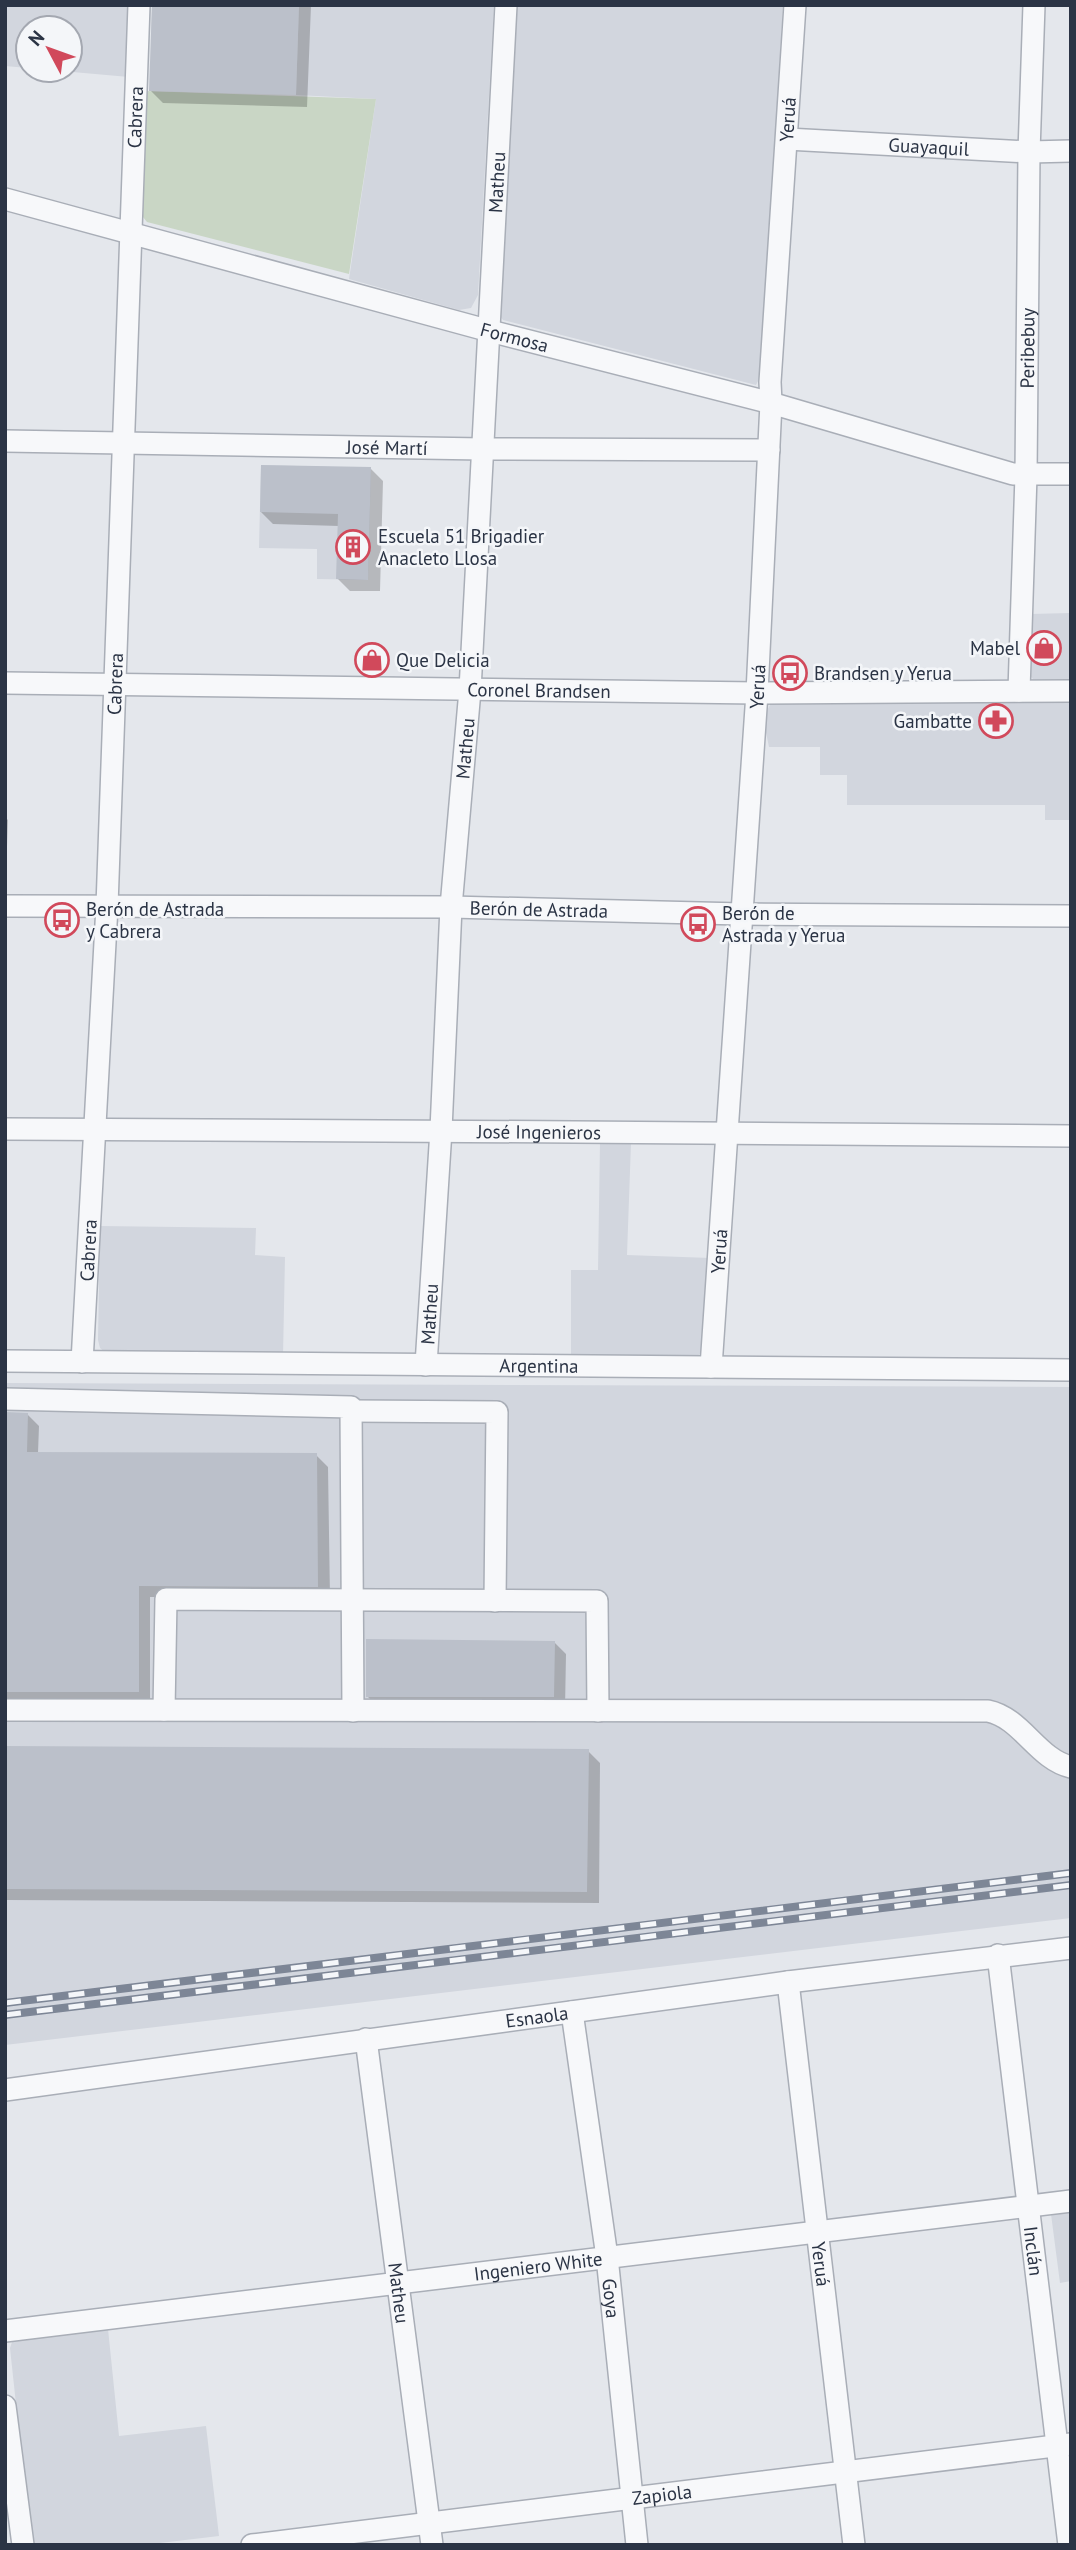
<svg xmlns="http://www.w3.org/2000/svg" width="1076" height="2550" font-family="'PT Sans',sans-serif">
<rect width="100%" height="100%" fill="#e4e7ec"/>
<!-- built -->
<path fill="#d2d6de" d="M5,5H132L129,77L50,70H70V28H28V68L5,66Z
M299,5H494L478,295L471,308L459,310L349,279L376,99L296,95Z
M515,5H783L762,373L756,385L503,320L497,312Z
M261,465L371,468L368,580L317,579V549L259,548Z
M1071,613V679H1033L1029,675L1030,614Z
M1071,698V820H1045V805H847V775H820V747H769L763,718L770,705L776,703Z
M600,1143H631L627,1255L710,1258L702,1351L697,1357L571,1359V1270H598Z
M100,1226L256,1228L255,1255L285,1257L283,1356L107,1354L100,1348L98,1340Z
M5,1383L1071,1387V1918L5,2045Z
M1071,2212V2281L1060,2283L1051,2214Z
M108,2329L119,2436L206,2426L219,2536L143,2545H31L10,2348L12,2342L19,2339Z"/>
<!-- green -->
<path fill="#c9d6c5" d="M145,91L376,99L349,274L147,222L138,211Z"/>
<!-- shadow -->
<path fill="#0003" d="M152,5H311L307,107L163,103L151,91Z
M371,469L383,481L380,591H350L338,579L339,526L273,524L261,512Z
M5,817L8,820L5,900Z
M5,1414H27L39,1426L38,1453L316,1455L328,1467L330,1598L150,1597V1704H5Z
M554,1642L566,1654L565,1709H380L368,1697Z
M5,1748L588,1751L600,1763L599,1903L5,1900Z"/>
<!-- building -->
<path fill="#bbc0ca" d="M152,5H299L296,95L149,91Z
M261,465L371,467L368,580L336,579L338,514L260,512Z
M5,1412L28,1413L27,1452L317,1453L318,1587L139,1586V1692H5Z
M366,1639L555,1641L554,1697H366Z
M5,1746L589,1749L587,1892L5,1889Z"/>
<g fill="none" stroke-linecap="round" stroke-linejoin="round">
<!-- minor casing -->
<g stroke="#a9aeb7" stroke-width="24">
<g id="minor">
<path id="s1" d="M787,139L1029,152L1071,151"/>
<path id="s2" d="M5,199L490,331L771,403L1013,474H1071"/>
<path id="s3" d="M5,441L483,449L769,450"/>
<path id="s4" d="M5,683L757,693L1071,691"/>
<path id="s5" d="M1019,691L1026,475L1029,152L1034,5"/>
<path id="s6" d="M5,906L451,907L741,914L1071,916"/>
<path id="s7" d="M5,1129C360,1128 716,1135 1071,1136"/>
<path id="s8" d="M5,1361L1071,1370"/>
<path id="s9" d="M82,1362L107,906L139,5"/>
<path id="s10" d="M426,1365L441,1130L451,907L470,690L506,5"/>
<path id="s11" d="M711,1367L757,693L771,403L770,382L795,5"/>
<path d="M5,1399L351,1407L353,1711"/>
<path d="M351,1411L497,1412L495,1601"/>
<path d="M5,1710L988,1711C1022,1718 1037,1759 1071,1767"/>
<path d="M164,1710L166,1599L597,1601L598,1711"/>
<path id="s12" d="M998,1955L1069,2545"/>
<path id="s13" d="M788,1982L854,2545"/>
<path id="s14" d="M572,2012L607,2257L637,2545"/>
<path id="s15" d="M366,2039L432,2545"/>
<path id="s16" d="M5,2090L788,1982L1071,1948"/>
<path id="s17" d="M5,2331L1071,2201"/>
<path d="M5,2406L23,2545"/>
<path id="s18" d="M252,2545L1071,2444"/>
</g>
</g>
<!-- minor -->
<use href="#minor" stroke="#f7f8fa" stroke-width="21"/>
<!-- rail casing -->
<g stroke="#7d8696" stroke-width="8">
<path id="rail" d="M5,2003L1071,1873
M5,2015L1071,1885"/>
</g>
<!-- rail -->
<use href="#rail" stroke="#f4f6f9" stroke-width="5" stroke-dasharray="16" stroke-linecap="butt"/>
</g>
<!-- icons -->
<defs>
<g id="building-ring" transform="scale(1.75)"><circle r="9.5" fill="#f4f6f9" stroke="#d1495b" stroke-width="1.5"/><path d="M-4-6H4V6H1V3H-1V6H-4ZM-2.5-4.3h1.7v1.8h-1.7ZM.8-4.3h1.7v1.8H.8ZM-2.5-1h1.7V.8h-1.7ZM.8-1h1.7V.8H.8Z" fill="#d1495b"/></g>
<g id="shop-ring" transform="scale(1.75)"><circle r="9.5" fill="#f4f6f9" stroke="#d1495b" stroke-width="1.5"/><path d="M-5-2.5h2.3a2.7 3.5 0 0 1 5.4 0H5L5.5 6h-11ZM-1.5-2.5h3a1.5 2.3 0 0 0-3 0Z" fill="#d1495b"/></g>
<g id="bus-ring" transform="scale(1.75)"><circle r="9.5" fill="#f4f6f9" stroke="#d1495b" stroke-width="1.5"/><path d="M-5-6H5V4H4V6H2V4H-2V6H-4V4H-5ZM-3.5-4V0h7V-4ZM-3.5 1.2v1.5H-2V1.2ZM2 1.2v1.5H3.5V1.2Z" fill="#d1495b"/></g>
<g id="pharmacy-ring" transform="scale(1.75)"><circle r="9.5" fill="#f4f6f9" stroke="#d1495b" stroke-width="1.5"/><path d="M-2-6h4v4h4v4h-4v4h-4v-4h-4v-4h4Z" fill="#d1495b"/></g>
</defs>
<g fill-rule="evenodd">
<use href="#building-ring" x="353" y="547"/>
<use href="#shop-ring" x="1044" y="648"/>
<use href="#shop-ring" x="372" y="660"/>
<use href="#bus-ring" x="790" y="673"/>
<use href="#pharmacy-ring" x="996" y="721"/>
<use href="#bus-ring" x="62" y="920"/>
<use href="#bus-ring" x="698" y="924"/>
</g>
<g text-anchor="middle" stroke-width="5" stroke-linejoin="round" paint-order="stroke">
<!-- street labels -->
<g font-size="19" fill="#2b3445" stroke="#f4f6f9">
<text dy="7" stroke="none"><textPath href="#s9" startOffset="1246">Cabrera</textPath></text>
<text dy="7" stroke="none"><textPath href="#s11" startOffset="1250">Yeruá</textPath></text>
<text dy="7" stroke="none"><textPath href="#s1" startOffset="142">Guayaquil</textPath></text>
<text dy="7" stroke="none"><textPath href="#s10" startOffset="1185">Matheu</textPath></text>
<text dy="7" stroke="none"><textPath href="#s2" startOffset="528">Formosa</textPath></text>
<text dy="7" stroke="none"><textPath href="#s5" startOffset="343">Peribebuy</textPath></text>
<text dy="7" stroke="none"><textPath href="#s3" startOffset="382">José Martí</textPath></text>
<text dy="7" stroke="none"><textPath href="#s9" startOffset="679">Cabrera</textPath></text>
<text dy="7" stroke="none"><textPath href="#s11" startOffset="682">Yeruá</textPath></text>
<text dy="7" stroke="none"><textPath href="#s4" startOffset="534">Coronel Brandsen</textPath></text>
<text dy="7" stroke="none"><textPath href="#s10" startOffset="618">Matheu</textPath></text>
<text dy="7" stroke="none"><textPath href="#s6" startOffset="534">Berón de Astrada</textPath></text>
<text dy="7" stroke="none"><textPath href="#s7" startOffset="534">José Ingenieros</textPath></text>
<text dy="7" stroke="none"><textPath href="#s9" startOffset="112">Cabrera</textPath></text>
<text dy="7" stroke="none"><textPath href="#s11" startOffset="116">Yeruá</textPath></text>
<text dy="7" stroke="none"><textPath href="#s10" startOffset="51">Matheu</textPath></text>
<text dy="7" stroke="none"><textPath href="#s8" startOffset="534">Argentina</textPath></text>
<text dy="7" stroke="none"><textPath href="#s16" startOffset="537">Esnaola</textPath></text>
<text dy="7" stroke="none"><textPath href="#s12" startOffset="298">Inclán</textPath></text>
<text dy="7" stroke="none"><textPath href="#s13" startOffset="284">Yeruá</textPath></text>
<text dy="7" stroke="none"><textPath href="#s17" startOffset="537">Ingeniero White</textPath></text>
<text dy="7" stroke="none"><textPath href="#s15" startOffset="256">Matheu</textPath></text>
<text dy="7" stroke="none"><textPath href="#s14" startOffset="289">Goya</textPath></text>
<text dy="7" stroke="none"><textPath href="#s18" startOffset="413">Zapiola</textPath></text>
</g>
<!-- poi labels -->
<g font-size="19" fill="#2b3445" stroke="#f4f6f9" text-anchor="start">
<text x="378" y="543">Escuela 51 Brigadier<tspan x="378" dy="22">Anacleto Llosa</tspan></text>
<text x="1020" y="655" text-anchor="end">Mabel</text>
<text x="396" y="667">Que Delicia</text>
<text x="814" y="680">Brandsen y Yerua</text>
<text x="972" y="728" text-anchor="end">Gambatte</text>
<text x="86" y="916">Berón de Astrada<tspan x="86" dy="22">y Cabrera</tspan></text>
<text x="722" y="920">Berón de<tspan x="722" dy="22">Astrada y Yerua</tspan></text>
</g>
</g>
<!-- border -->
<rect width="1076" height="2550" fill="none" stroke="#2b3445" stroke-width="14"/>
<!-- north arrow -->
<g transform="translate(49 49) rotate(311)"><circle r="33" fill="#f4f6f9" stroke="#a4a8b1" stroke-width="2"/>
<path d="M0-5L12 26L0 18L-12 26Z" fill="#d1495b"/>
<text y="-10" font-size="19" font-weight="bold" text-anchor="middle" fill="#2b3445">N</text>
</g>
</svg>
